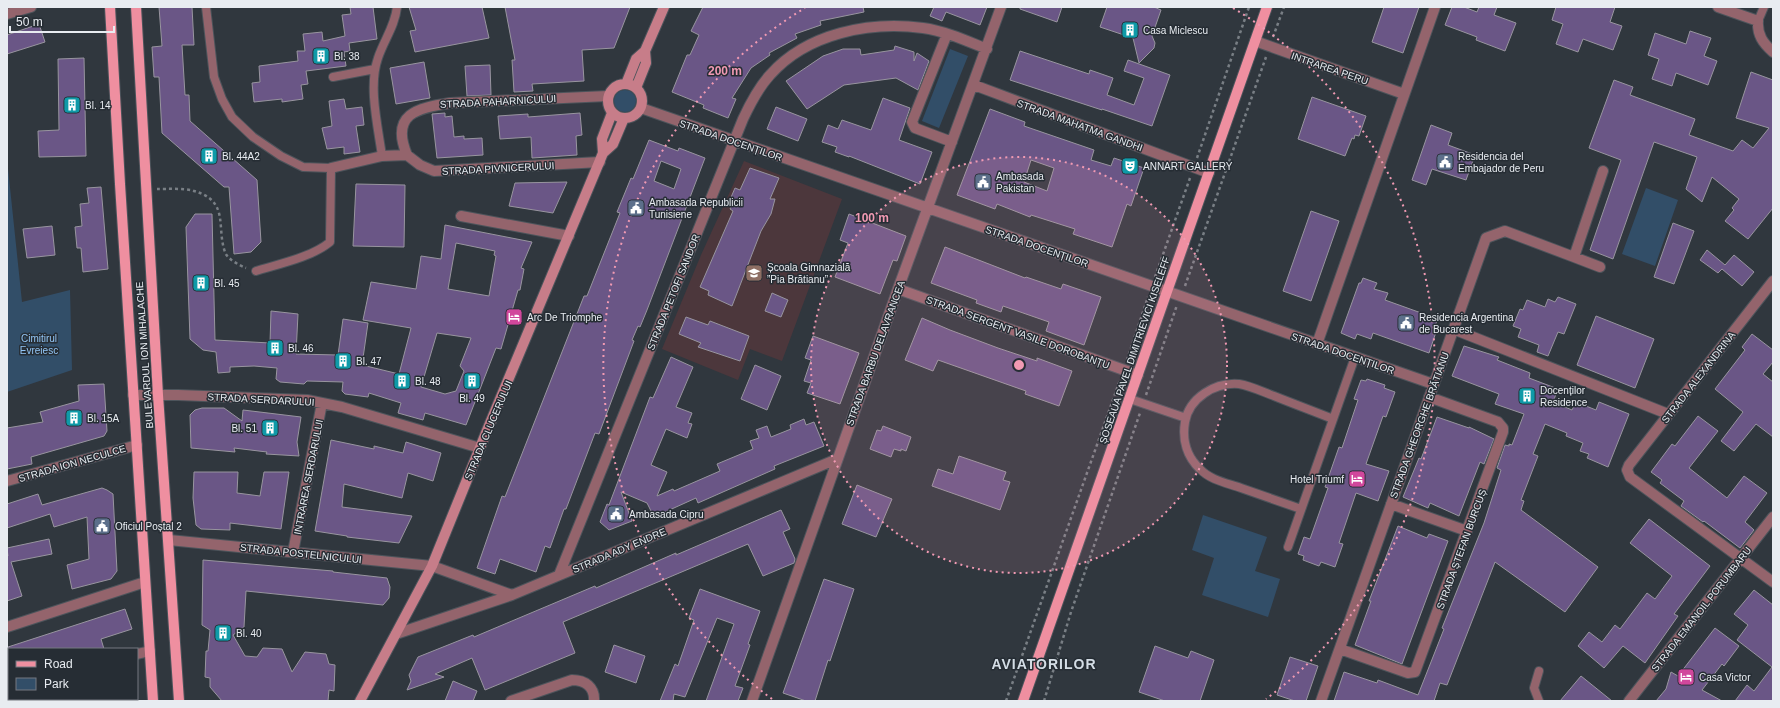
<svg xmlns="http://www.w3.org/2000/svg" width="1780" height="708" font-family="Helvetica,sans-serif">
<rect width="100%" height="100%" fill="#30373e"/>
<!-- education -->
<path fill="#4c373c" d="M744,161L842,199L782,361L750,349L738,380L662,349L701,255Z"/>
<!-- green -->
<path fill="#324e68" d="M950,49L968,56L939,128L922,121Z
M614 101a11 11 0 1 1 22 0a11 11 0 1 1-22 0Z
M7,159L22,302L70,290L72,370L7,392Z
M1646,188L1678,200L1655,266L1622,254Z
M1203,515L1267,537L1255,571L1280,579L1268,617L1202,595L1214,558L1192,550Z"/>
<!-- building -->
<path fill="#6a5686" stroke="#98959f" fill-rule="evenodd" d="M159,7H192L194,45H182L185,95H189L190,121L257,180L261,242L251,252L234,254L229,187H224L162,133L159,77H154L152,47L162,46Z
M350,7H373L377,39L349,43L350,51L344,52L346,66L306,71L308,84L301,85L303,99L282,102V99L254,102L252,83L260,82L259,66L298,61L297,51H305L303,34L322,32L323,41L345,36L342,15L351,14Z
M409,7H482L489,38L415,52L410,31L416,30Z
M505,7H630L614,48L582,50L584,81L532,84L533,91L514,92L512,60H515Z
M703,7H863L864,12L820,21L821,25L795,34L797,38L769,53L770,55L751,68L732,98L736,99L728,118L703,108L704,105L672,92L687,55H690L699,35L691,31Z
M934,7H987L980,25L946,12L942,21L930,16Z
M1020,7H1062L1057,22L1020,9Z
M1107,7H1154L1161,10L1152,36L1155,43L1154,48L1139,63L1133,38L1100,27Z
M1384,7H1419L1403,53L1372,42Z
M1452,7H1464L1477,12L1479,7H1497L1494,15L1516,23L1505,51L1476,40L1477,37L1445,25Z
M1556,7H1615L1610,22L1622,26L1613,50L1583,39L1578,52L1556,44L1563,24L1552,20Z
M39,24L45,42L7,54V35Z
M1690,31L1711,38L1704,56L1717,61L1708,85L1676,73L1672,86L1652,79L1659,59L1648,55L1655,33L1686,44Z
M895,46L914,52V61L917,53L929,61L918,90L896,78L844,85L807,109L786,81L823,56L843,49H860L861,55L894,50Z
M1020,51L1089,74L1090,70L1113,78L1107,95L1134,105L1144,78L1124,71L1128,60L1170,75L1152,126L1102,109V110L1010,80Z
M84,58L86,156L39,157L38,131L59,130L58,59Z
M424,62L430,98L396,104L390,68Z
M490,65L491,95L467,96L465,66Z
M1751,72L1773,80V208L1748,239L1725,221L1734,210L1732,208L1739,199L1712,177L1702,202L1686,189L1697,157L1654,142L1613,259L1590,250L1621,160L1589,148L1614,80L1633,87L1630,95L1695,119L1689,135L1733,151L1742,140L1753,148L1769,128L1736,118Z
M1312,97L1366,116L1359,136L1355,135L1354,139L1352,138L1345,156L1298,139Z
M883,98L910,108L899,140L932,152L920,184L849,156V157L835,152L837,147L822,142L828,125L838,129L842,120L871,130Z
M344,99L346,109L362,107L364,125L356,126L360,152L344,154V147L327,149L322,128L332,126L329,101Z
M776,107L807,119L798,141L767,129Z
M990,109L1025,122L1024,126L1094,150L1091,160L1111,166L1114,158L1144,168L1131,206L1127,204L1112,247L1073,234L1075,229L1031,215L1030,217L997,204L995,209L957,195ZM1031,160L1054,168L1047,191L1024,182Z
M445,113V117L452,116L454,137L464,136V139L482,138L483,155L437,158L432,114Z
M580,113L582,135L576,136L577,155L532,158L531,137L500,139L498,116L528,114V117Z
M1431,125L1452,133L1448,145L1475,155L1466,180L1432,169L1426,185L1412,180Z
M649,140L678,151L679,148L705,158L647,310L640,327L638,326L632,340L634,341L599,434L595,433L566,509H564L550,548L545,546L536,572L500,559L495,574L477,568L502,496L505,497L584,296H587L620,213L617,212L631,178L633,179ZM661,161L681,169L674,189L654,181Z
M750,168L779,178L770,199H775L771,214L761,231L732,306L708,295L709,291L700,287L733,211L730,209L733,203L729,202L735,188L740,190Z
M567,182L553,213L509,206L515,183Z
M356,184L405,185L404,247L353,246Z
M101,187L108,269L83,272L81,248H77L75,227L82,226L80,204L89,203L87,188Z
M1311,211L1339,221L1311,301L1283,291Z
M195,214H212L215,340L270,343L271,311L298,314L296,354L338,355L343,319L368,323L362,365L399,374L411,328L363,320L371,282L416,289L421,256L441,259L445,225L532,242L521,268L524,269L520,290H518L501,349L496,348L466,425L425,413L423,420L398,413L401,403L369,393L368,397L345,394L342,391L343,382L307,381L304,384L280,382L276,379L277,368L254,366L230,367V372L218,373L216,352L203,350L190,339L186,227ZM456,243L495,251L494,255L496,256L489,296L448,289ZM437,333L471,338L460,366L464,371L456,391L445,394L421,387Z
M849,214L906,236L897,261L893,260L880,294L835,277L848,243L840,240Z
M1673,223L1694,231L1674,284L1654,277Z
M52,226L55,255L27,258L23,229Z
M945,247L1025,278L1026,277L1061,289L1063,284L1101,297L1084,345L1046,331L1049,322L1003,306L1001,312L976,303L977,300L931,283Z
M1707,250L1725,265L1734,255L1754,272L1742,286L1722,269L1718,273L1700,260Z
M1363,278L1377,283L1374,289L1388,293L1385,300L1438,319L1434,328L1437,329L1429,353L1373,333L1371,339L1357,334L1355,339L1341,333L1359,283H1361Z
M772,293L788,300L781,317L765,311Z
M1558,297L1576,304L1564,334L1558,332L1548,356L1537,352L1539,345L1518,337L1521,329L1513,326L1520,309L1523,310L1527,300L1545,307L1548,299L1555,302Z
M1596,316L1654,339L1635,388L1577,365Z
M686,317L708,325L710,321L749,336L740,361L698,347L701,343L679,334Z
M922,318L950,330L998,348L1037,361V358L1072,371L1059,406L1025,394L1026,391L938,360L933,371L905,360Z
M1752,334L1773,350V362L1763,374L1773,382V437L1756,424L1734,451L1721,441L1743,412L1715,389L1745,350L1742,347Z
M813,336L859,353L840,404L807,393L811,383L804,381L811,360L805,358Z
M1464,346L1499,357L1497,360L1530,373L1529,378L1558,389L1553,402L1572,410L1576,402L1596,410L1599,402L1629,414L1608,467L1587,458L1589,454L1580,451L1583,443L1566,436L1567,433L1545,424L1533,454L1538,456L1521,500L1524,501L1521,510L1598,567L1565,612L1495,562L1447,685L1440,683L1434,701H1334L1344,672L1377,683L1378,680L1418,695L1444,629L1442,628L1484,523L1501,470L1497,468L1505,445L1509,446V444L1512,445L1524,414L1495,404L1499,394L1452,376Z
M671,357L693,367L676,407L692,413L688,423L692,424L687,438L666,429L651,465L667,472L657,496L673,489L674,491L720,471L717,464L753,449L750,441L759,438L756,430L767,426L771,437L791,429L790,425L804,419L806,425L814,422L824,446L774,466L775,469L698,503L696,498L654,517L647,503L621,492L632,521L609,530L600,522L607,504L609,505L650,397L653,398Z
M755,365L781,376L767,410L741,399Z
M1367,379L1385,385L1384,388L1395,392L1386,417L1383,416L1366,464L1389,471L1378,501L1356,493L1339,543L1343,544L1335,567L1321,562L1319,566L1303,560L1304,556L1298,554L1304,537L1310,539L1328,488L1325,487L1339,447L1342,448L1358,400L1354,399L1361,380L1366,381Z
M104,384L107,431L104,436L31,457L32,464L7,469V428L43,422L40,412L79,401L78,385Z
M202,408H224L242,421L243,410L301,417L297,442L299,456L266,454L267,452L234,448L235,452L191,448L190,415L195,410Z
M1698,416L1718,431L1689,468L1727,498L1744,476L1767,493L1745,522L1754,530L1740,548L1704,521L1703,522L1681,506L1684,501L1660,483L1662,480L1651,472L1672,444L1675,446Z
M1437,417L1469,428V427L1494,439L1484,464L1480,462L1459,516L1430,503L1428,508L1403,497L1419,458L1421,459Z
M883,426L911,437L906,451L901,449V451L894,449L891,457L870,449L877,430L881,431Z
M331,440L374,449V446L403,453L406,442L441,453L433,481L408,473L402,498L344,484L342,507L412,516L399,543L347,537V536L315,531Z
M959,456L1006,472L1003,480L1010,482L1000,510L932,486L938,469L953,474Z
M194,472H238L237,493L260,496L264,472H289L281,529L230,523V530L201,529L196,525L193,498Z
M857,485L892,499L876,537L842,524Z
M102,488L107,490L113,494L117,571L111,579L72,589L67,565L89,559L87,517L54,527L50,514L7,528V504L38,494L42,505Z
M781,510L790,529L783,532L795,559L794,563L763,576L748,544L563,622L575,653L485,690L472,658L435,674L444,677L407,690L411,681L409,675L418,657L473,635L474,637L595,586L596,588L676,553V555Z
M1649,519L1710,566L1674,614L1678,616L1645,663L1623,646L1604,668L1578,646L1589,632L1602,642L1615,625L1620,629L1647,593L1655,599L1672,576L1630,543Z
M1398,526L1427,538L1429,534L1448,541L1402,664L1355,645L1371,601H1369Z
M49,539L52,554L11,562L22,596L7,601V557L8,556L7,548Z
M203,560L333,571V572L387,578L390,587L389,598L383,605L246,591L244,627L233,635L245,656L257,657L263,648L282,649L292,672L305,652L326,654L329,664L335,665L334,691L329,690L328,701H222L210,687V678L205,677L206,651H208L210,630L202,625Z
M824,579L854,589L830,661L828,660L815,701H806L783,693Z
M700,589L760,611L748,644L750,645L735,686L743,688L738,701H706L734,624L717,618L685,697L674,694L673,701H660L675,664L678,666L694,620L689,618Z
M1754,590L1773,605V701H1735L1747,685L1754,691L1772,667L1737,640L1748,625L1734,614Z
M125,609L132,629L101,639L104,649H9L8,647Z
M1715,628L1739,646L1724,666L1722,664L1702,690L1722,701H1656L1666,689L1671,672L1678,676Z
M614,645L645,656L636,683L605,672Z
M1155,646L1188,658L1191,651L1214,660L1200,701H1165L1139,692Z
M1290,657L1318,666L1306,701H1295L1277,695Z
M1581,676L1612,701H1560Z
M453,681L477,691L473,701H445Z"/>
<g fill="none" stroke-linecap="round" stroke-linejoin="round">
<!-- lane casing -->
<g stroke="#4d545b" stroke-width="10">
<path id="lane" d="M206,7L214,77L222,99L232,117L253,137L281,156L303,167L331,168L330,242C312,257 279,264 256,271
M1758,21L1764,7
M333,77L375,69
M382,156C378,127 368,86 378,58C384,40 395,26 397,7
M1130,399L1186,418
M1301,509C1281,502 1261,495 1241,488C1227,483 1210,480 1200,469C1187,457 1182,440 1185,422C1189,398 1215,382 1239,384C1251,386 1263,392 1274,396C1294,404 1313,411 1333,419
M1288,547L1355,357
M1539,671L1534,688L1539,701"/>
</g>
<!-- street casing -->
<g stroke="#4d545b" stroke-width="12">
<path id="street" d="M1718,7L1758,21C1757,35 1763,43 1773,52
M7,14L31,7
M947,34L912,122L915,128L952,142
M1255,41L1404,94
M974,85L1209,173
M641,108L1433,384
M407,155C390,114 417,108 450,103L608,96
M331,168L382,156L407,155L420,165L434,171L600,162
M461,216L569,236
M1574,257L1600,267
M1773,281L1629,465L1627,470L1630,477L1773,582
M898,289L1138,375
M1453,329L1668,414
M1317,344L1435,7
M133,395H178L307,400L342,407L480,448
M7,481L137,445
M1391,504L1467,531
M169,540L432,566L512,595
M293,552L322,403
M559,575L743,119C750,104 758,88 770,75C807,33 870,21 923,28C945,31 967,41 987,49
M7,627L145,582
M396,634L512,595L837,459
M1340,649L1408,673L1415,672L1503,432V428L1498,422L1429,397
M137,654L150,651
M7,694H9
M511,701L572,680C585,680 595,687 594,701
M752,701L898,289L1001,7
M1321,701L1486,238L1505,231L1574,257L1603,171
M1629,701L1773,517"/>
</g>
<!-- secondary casing -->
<g stroke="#4d545b" stroke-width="12">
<path id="secondary" d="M608 101a17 17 0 1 1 34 0a17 17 0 1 1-34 0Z
M626,84L636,59L645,51L664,7
M636,88L646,63L645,51
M603,153L602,139L612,113
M360,701L432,566L486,433L603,153L613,144L624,118"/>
</g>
<!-- primary casing -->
<g stroke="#4d545b" stroke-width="12">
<path id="primary" d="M110,7L120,184L153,701
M136,7L158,395L179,701
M1023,701L1267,7"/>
</g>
<!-- path -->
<path stroke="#797f85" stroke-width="2.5" stroke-dasharray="3 3" stroke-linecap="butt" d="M1273,37L1284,7
M1197,158L1249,7
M157,189C168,189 184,188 194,191C230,201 216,227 225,252C227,259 239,265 246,268
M1155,277L1190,178
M1185,286L1266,57
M1127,360L1148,297
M1146,395L1177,305
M1006,701L1120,380
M1044,701L1071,612L1140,413"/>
<!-- lane -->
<use href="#lane" stroke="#94646c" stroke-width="8"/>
<!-- street -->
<use href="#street" stroke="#94646c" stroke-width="10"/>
<!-- secondary -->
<use href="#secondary" stroke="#c77d89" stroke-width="10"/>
<!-- primary -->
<use href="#primary" stroke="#ef8fa0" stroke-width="10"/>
</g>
<!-- distance rings -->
<circle cx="1019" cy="365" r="208" fill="#f19ab3" fill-opacity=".12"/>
<g fill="none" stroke="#f19ab3" stroke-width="2" stroke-dasharray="2 4">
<circle cx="1019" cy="365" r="208"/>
<path d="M772 699A416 416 0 0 1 805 8M1233 8A416 416 0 0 1 1266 699"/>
</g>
<!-- icons -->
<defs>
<g id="building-square" transform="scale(0.9)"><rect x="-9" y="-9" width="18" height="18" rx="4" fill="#0f9aa8" stroke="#262d34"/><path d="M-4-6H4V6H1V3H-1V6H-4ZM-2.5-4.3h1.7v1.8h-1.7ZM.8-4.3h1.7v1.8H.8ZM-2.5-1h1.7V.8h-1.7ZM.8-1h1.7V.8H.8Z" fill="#fff"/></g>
<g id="civic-square" transform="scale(0.9)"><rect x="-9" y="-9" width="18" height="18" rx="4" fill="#5c6f8a" stroke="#262d34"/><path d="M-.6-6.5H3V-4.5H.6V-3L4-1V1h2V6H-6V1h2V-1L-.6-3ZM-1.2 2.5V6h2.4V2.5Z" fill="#fff"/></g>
<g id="theatre-square" transform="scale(0.9)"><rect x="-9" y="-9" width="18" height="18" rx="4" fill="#0f9aa8" stroke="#262d34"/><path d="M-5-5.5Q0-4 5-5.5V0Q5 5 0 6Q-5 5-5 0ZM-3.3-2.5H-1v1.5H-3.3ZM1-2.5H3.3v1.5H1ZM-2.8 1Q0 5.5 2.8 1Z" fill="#fff"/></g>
<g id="school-square" transform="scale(0.9)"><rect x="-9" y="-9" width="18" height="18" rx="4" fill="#8d6e63" stroke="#262d34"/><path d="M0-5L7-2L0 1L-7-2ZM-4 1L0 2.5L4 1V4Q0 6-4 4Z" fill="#fff"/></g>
<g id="hotel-square" transform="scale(0.9)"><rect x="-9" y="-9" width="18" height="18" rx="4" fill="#d1479c" stroke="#262d34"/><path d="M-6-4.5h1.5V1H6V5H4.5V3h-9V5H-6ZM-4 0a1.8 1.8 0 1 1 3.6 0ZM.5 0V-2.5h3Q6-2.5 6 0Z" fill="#fff"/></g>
</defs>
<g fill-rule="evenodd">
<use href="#building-square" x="1130" y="30"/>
<use href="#building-square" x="321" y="56"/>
<use href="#building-square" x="72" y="105"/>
<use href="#building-square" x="209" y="156"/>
<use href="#civic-square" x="1445" y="162"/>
<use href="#theatre-square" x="1130" y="166"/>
<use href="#civic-square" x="983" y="182"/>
<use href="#civic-square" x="636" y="208"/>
<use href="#school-square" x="754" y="273"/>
<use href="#building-square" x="201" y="283"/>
<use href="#hotel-square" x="514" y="317"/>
<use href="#civic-square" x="1406" y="323"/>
<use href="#building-square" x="275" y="348"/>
<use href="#building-square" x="343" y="361"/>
<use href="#building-square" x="402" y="381"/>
<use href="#building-square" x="472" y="381"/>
<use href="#building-square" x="1527" y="396"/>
<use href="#building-square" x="74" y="418"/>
<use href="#building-square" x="270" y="428"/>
<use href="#hotel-square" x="1357" y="479"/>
<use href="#civic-square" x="616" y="514"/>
<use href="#civic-square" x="102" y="526"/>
<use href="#building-square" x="223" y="633"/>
<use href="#hotel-square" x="1686" y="677"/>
</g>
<g text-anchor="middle" stroke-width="3" stroke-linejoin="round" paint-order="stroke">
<!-- poi labels -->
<g font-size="10" fill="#e8ecf1" stroke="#262d34" text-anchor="start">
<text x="1143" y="34">Casa Miclescu</text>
<text x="334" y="60">Bl. 38</text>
<text x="85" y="109">Bl. 14</text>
<text x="222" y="160">Bl. 44A2</text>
<text x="1458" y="160">Residencia del<tspan x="1458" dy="12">Embajador de Peru</tspan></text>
<text x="1143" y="170">ANNART GALLERY</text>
<text x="996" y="180">Ambasada<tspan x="996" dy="12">Pakistan</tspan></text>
<text x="649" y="206">Ambasada Republicii<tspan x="649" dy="12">Tunisiene</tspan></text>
<text x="767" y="271">Școala Gimnazială<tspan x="767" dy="12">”Pia Brătianu”</tspan></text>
<text x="214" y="287">Bl. 45</text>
<text x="527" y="321">Arc De Triomphe</text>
<text x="1419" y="321">Residencia Argentina<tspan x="1419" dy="12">de Bucarest</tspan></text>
<text x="288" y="352">Bl. 46</text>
<text x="356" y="365">Bl. 47</text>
<text x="415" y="385">Bl. 48</text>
<text x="1540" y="394">Docenților<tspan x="1540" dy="12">Residence</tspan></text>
<text x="472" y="402" text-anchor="middle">Bl. 49</text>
<text x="87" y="422">Bl. 15A</text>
<text x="257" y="432" text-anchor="end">Bl. 51</text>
<text x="1344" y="483" text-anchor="end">Hotel Triumf</text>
<text x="629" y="518">Ambasada Cipru</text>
<text x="115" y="530">Oficiul Poștal 2</text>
<text x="236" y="637">Bl. 40</text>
<text x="1699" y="681">Casa Victor</text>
</g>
<!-- street labels -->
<g font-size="10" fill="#e8ecf1" stroke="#262d34">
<text transform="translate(1330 68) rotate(19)" y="4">INTRAREA PERU</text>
<text transform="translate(498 101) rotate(-3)" y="4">STRADA PAHARNICULUI</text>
<text transform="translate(1080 125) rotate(20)" y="4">STRADA MAHATMA GANDHI</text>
<text transform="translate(731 140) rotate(19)" y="4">STRADA DOCENȚILOR</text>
<text transform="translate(498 168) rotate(-3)" y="4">STRADA PIVNICERULUI</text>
<text transform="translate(1037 246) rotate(19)" y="4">STRADA DOCENȚILOR</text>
<text transform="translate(673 292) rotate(-68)" y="4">STRADA PETOFI SANDOR</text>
<text transform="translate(1018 332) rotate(20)" y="4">STRADA SERGENT VASILE DOROBANȚU</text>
<text transform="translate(1134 350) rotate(-71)" y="4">ȘOSEAUA PAVEL DIMITRIEVICI KISELEFF</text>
<text transform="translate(875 353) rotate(-70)" y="4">STRADA BARBU DELAVRANCEA</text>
<text transform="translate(1343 353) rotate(19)" y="4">STRADA DOCENȚILOR</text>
<text transform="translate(144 355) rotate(-94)" y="4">BULEVARDUL ION MIHALACHE</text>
<text transform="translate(1698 377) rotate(-52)" y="4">STRADA ALEXANDRINA</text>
<text transform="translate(261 399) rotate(3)" y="4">STRADA SERDARULUI</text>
<text transform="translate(1419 425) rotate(-70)" y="4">STRADA GHEORGHE BRĂTIANU</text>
<text transform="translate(488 430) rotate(-67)" y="4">STRADA CLUCERULUI</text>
<text transform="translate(72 463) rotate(-16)" y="4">STRADA ION NECULCE</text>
<text transform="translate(308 477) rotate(-79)" y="4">INTRAREA SERDARULUI</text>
<text transform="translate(1461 549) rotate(-70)" y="4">STRADA ȘTEFAN BURCUȘ</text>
<text transform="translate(619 550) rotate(-23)" y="4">STRADA ADY ENDRE</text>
<text transform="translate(301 553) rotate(6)" y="4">STRADA POSTELNICULUI</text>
<text transform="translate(1701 609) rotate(-52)" y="4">STRADA EMANOIL PORUMBARU</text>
</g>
<!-- park labels -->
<g font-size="10" fill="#92c5f5" stroke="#262d34">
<text x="39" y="342">Cimitirul<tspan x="39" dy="12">Evreiesc</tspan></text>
</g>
<!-- district labels -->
<g font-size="14" font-weight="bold" letter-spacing="1" fill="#d4dde5" stroke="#262d34">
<text x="1044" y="669">AVIATORILOR</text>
</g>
</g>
<circle cx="1019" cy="365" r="6" fill="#f19ab3" stroke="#262d34" stroke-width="2"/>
<g font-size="12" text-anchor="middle" font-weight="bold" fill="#f19ab3" stroke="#262d34" stroke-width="3" stroke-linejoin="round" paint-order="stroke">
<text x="725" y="75">200 m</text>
<text x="872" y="222">100 m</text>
</g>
<!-- border -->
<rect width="1780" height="708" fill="none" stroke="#e8ecf1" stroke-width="16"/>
<!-- legend -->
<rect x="8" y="648" width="130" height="52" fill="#262d34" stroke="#747980"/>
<rect x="16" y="661" width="20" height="6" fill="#ef8fa0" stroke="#747980"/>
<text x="44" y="668" font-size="12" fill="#e8ecf1">Road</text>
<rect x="16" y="678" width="20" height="12" fill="#324e68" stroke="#747980"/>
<text x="44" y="688" font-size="12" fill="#e8ecf1">Park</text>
<!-- scale -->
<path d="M10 26v6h104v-6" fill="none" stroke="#e8ecf1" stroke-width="2"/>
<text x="16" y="26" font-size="12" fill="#e8ecf1" stroke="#262d34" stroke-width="3" paint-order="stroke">50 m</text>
</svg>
